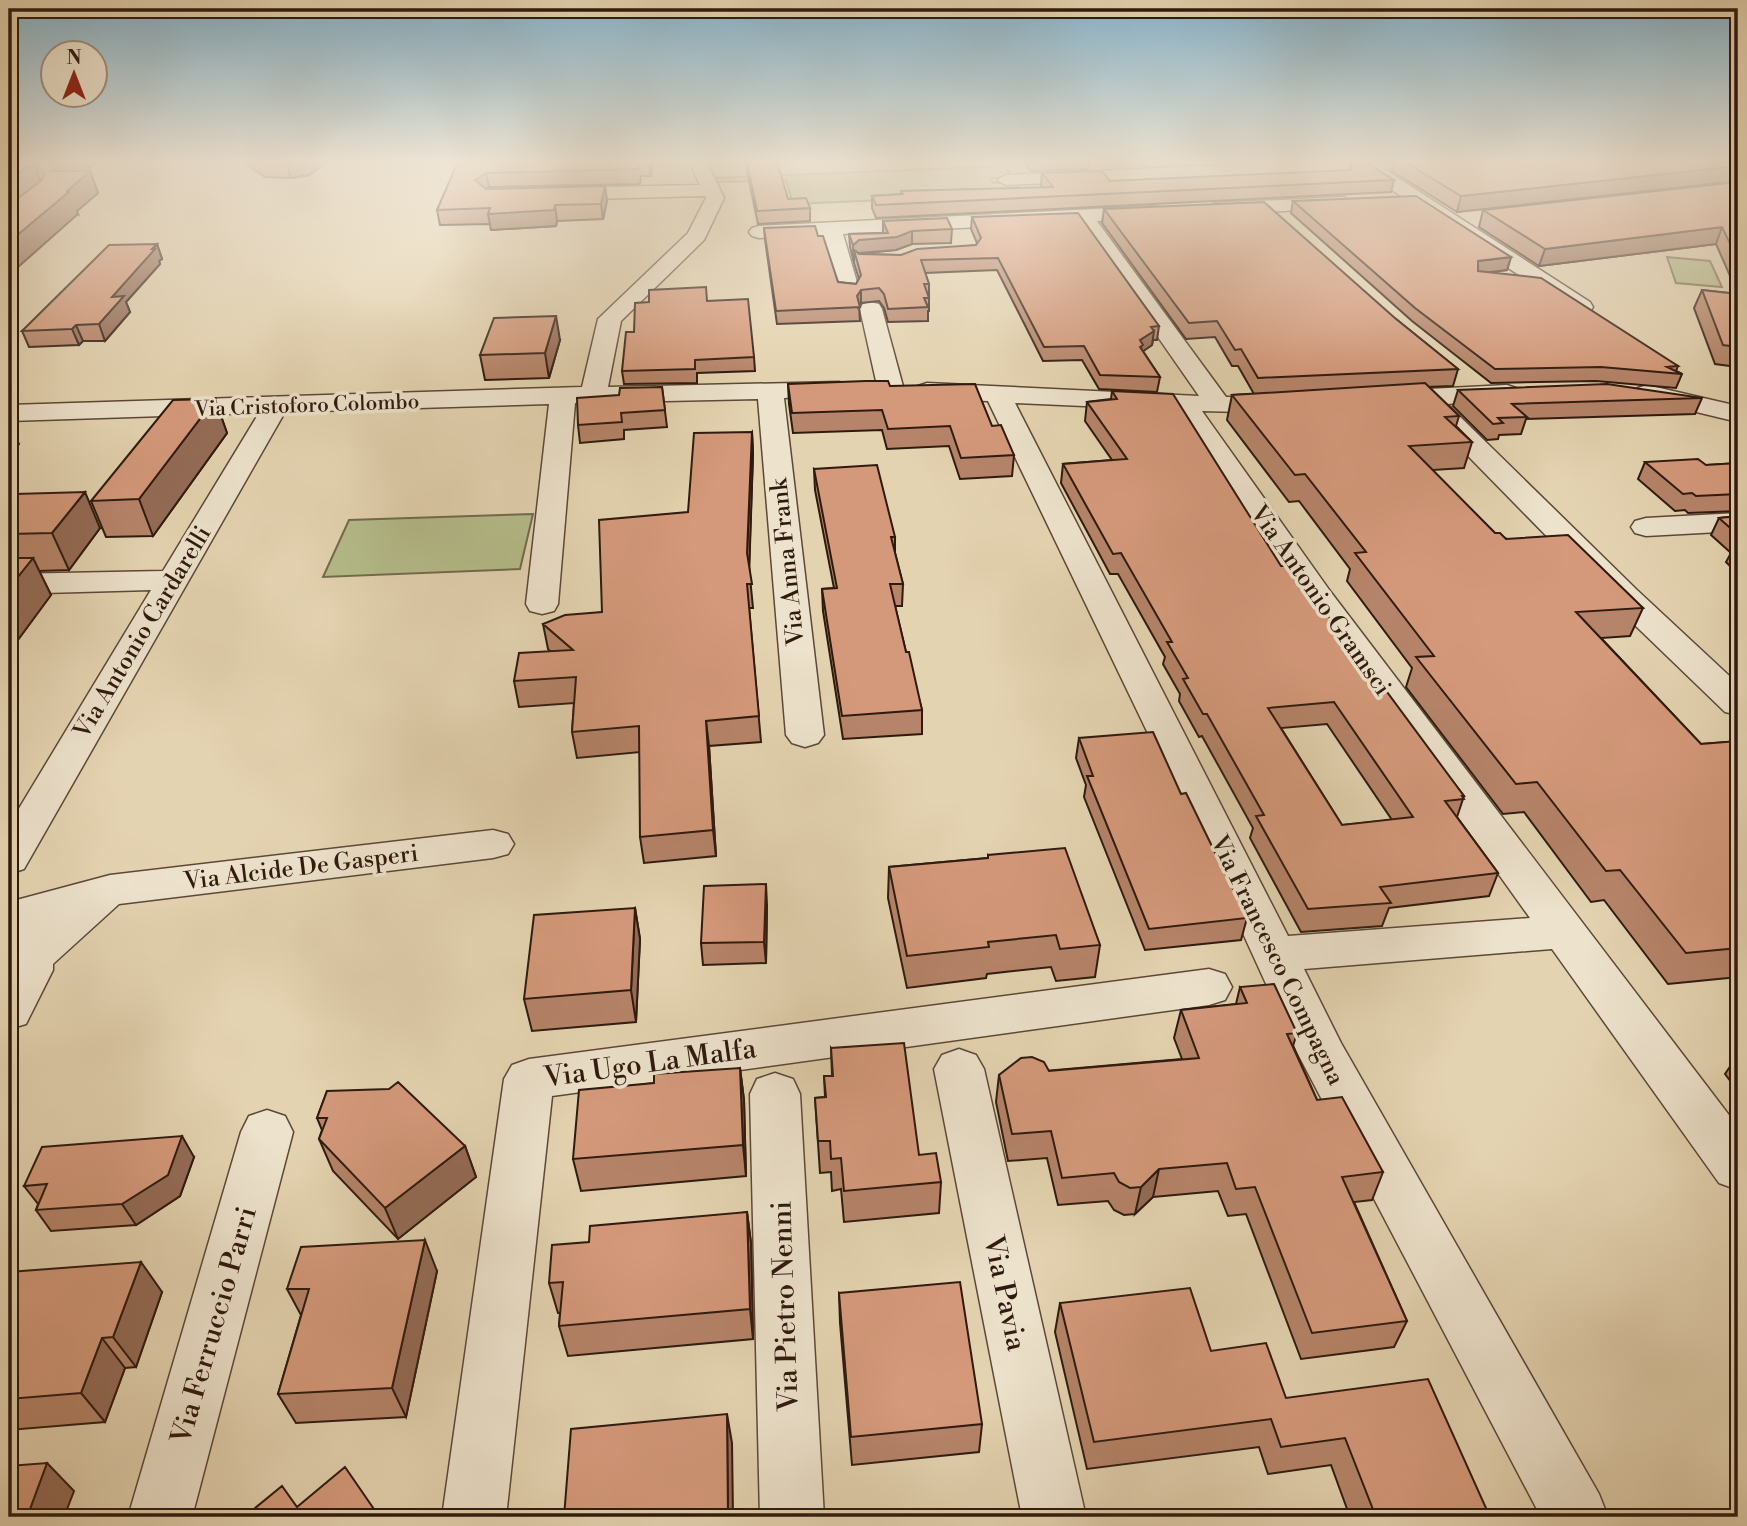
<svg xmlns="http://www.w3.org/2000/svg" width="1747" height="1526" font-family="'Libre Bodoni',serif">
<rect width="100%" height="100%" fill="#e4d3b1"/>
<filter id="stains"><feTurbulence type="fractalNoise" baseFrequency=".00286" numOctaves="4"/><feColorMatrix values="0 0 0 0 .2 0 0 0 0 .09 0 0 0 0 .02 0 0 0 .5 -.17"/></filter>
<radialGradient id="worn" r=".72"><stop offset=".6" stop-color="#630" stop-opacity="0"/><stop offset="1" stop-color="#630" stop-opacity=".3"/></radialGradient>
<!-- green -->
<path fill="#b5bc8b" stroke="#726b4c" stroke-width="2" d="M1140,162H1248L1255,167L1150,172Z
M1004,166L1013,178H991L993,183L1015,182L1023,194L793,204L786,180L717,182L716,178Z
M1667,257L1710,261L1722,287L1676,283Z
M533,514L520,569L323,577L349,520Z"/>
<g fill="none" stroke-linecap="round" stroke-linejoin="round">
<!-- minor casing -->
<g stroke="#5c4837" stroke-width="3">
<path id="minor" d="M689,162H707L724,198L704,240L621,321L608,387L839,382L848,385L852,390L848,395L784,398L824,735L818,743L805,747L792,743L786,735L758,399L575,403L558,604L554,611L542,614L530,611L526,604L549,404L285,412L24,869L9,874V825L151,590L9,594V574L163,571L259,413L9,421V405L582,387L598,319L688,233L706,198L705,196L554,200L545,194L554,188L700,185Z
M1299,162H1424L1415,167L1384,169L1590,302L1593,307L1590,312H1574L1362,170L1006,185L997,180L1006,175Z
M1344,197L1354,203L1351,207L1215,215L1205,209L1215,203Z
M1155,206L1162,208L1165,212L1162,216L1097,221L1226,397H1283L1292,399L1296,405L1292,411L1283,413L1202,411L1330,591L1738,1127V1190L1719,1183L1552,949L1304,969L1341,1043L1599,1494L1608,1517H1541L1298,1054L1220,883L988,401L927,399L918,396L914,391L918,386L927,383L1199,396L1078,222L843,234L859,289L856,294H840L837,289L823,235L759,238L752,236L749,232L752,228L759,226ZM1015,403L1174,410L1306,605L1530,918L1288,936Z
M871,302L879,304L882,309L904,390L900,395L891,398L882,395L878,390L860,309L863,304Z
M1507,385L1516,388L1520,393L1516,398L1447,404L1637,590L1738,684V715L1725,712L1613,604L1426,413L1423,405L1389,407L1380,404L1376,399L1380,394L1389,391Z
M1647,385L1738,406V422L1638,398L1634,393L1638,388Z
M1738,513V531L1646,536L1635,533L1631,527L1635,521L1646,518Z
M493,830L508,834L514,844L508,854L493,858L119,904L53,964V970L26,1024L9,1029V902L110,875Z
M1209,969L1225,974L1232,987L1225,1000L1209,1005L552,1096L506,1517H442L504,1079L512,1065L529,1059Z
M959,1049L976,1055L984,1069L1086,1517H1022L934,1069L942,1055Z
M775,1073L793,1079L800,1094L824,1517H760L750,1094L757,1079Z
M267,1110L285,1116L293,1132L192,1517H128L241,1132L249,1116Z"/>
</g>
<!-- minor -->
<use href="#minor" fill="#ede2cc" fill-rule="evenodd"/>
</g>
<!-- wall -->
<path fill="#b6846a" stroke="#2f1a0e" stroke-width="2" fill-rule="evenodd" d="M9,162L90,171L98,193L77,211L78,214Z
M243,162H327L309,175L291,178L265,177Z
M458,162H652L651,176H641L640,184L489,187L486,189L605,186L607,201L603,219L557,221L556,226L491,230L490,224L440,225L437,210Z
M745,162H777L788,199L810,208V221L758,224Z
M1024,162H1089L1088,169L1031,171Z
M1351,162L1394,180L1391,192L876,218L872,208V196L901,194V191L1043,188L1041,185L1042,173L1110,181L1349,171Z
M1394,162H1738L1457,212L1392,171Z
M1738,181V367L1715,364L1694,308L1702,290L1738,294L1716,244L1539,266L1479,227L1483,210Z
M1293,201L1511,257L1507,270L1489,272L1678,366L1676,371L1682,374L1676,388L1596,381L1491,383L1412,321L1291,213Z
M1104,209L1396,319L1458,369L1453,386L1429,387L1459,416L1456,426L1472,442L1464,468L1432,470L1495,533L1643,608L1630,636L1601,638L1701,744L1738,741V977L1668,984L1604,900L1591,902L1524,812L1503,814L1406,687L1412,668L1347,581L1350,569L1299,501L1289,502L1227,420L1232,395L1254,394L1238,366H1232L1215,337L1186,339L1102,223Z
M972,217L1159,326L1157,340H1153L1152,345L1143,351L1160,377L1157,392L1099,389L1082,360L1043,361L997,270L925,273L929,284V311H928V321L888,322L884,308L879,301L861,303L859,306L860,321L777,324L765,240L764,228L818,236L838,282L856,284L859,279L854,263V258L853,259L850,247L849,234L883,233V221L952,229L951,243L912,244L896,250L858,254L901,255L976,245L977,243L971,229Z
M157,244L162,259L159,261L160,264L126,302L130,312L105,341H83L79,345L29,347L22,331Z
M707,301L754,357L755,371L697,373V383L624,384L622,371Z
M560,340L549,378L485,380L480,355Z
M788,384L890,386L992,426L1014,455L1012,476L960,479L949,446L887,449L882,430L793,433L789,404Z
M662,387L667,427L624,430V439L580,443L578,425L619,395Z
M1458,390L1702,398L1695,414L1526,419L1521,434L1499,435L1498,439L1487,440L1453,406Z
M1112,391L1281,566L1313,604L1363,669L1464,796L1457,817L1498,873L1489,896L1389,908L1382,926L1301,932L1250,838L1253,828L1202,736L1199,737L1179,701L1180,694L1163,664L1165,657L1118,574H1110L1061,483L1063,464L1112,460L1085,421L1087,402L1111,399ZM1327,724L1392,820L1342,825L1281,728Z
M215,399L227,433L153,536L106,537L91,501Z
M752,432L753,454L749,567L753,608H749L761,742L709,746L716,856L644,863L640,837V752L577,758L572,732L574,703L519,707L514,681L550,651L548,649L543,624L602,612L688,512Z
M1645,462L1706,465L1738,463V511L1688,513L1685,510L1675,511L1638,479Z
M814,469L895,537V553L903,584L902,606H895L906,652L922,710V734L843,739L823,611L822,589L834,588L815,490Z
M9,500L100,528L69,570L39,571L51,595L9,652Z
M1738,516V574L1726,562L1731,553L1711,535L1719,518Z
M1079,738L1181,794L1247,918L1241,940L1145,950L1084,797L1086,785L1076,758Z
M988,855L1100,945L1095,977L1056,981L1051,967L987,974L986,978L907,988L888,898L889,867L988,858Z
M767,905L766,963L703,965L701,943Z
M635,908L640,939L636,1022L532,1031L524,999Z
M1240,987L1297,1033L1293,1046L1317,1100L1383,1172L1372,1200L1354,1202L1407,1321L1394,1347L1301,1359L1246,1214L1228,1216L1218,1191L1153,1197L1135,1214L1124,1215L1114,1210L1108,1201L1058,1205L1047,1158L1008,1161L996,1102L999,1075L1182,1059L1174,1038L1181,1010L1236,1004Z
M831,1048L941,1182L939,1213L844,1222L841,1189L832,1191L831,1172L820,1173L815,1098L825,1097L824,1076H832Z
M1738,1055V1091L1725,1074Z
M740,1068L744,1100L746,1176L581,1191L573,1159Z
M327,1091L465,1146L476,1177L398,1239L333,1171L319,1139L322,1130L317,1118Z
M194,1157L180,1196L136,1225L51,1231L36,1210L38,1204L24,1186Z
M747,1212L751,1243L753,1339L568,1356L559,1326L560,1313H558L549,1283L589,1242Z
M437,1271L406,1417L296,1423L278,1394L301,1315L287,1289Z
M9,1272L162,1292L136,1367L125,1368L105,1422L9,1430Z
M839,1293L982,1424L979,1452L852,1465L840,1323Z
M1060,1303L1211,1351L1286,1398L1490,1517H1350L1331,1465L1268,1474L1259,1447L1087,1469L1055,1332Z"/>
<!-- shaded-wall -->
<path fill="#946b56" stroke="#2f1a0e" stroke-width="2" d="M63,162H96L60,193L52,171Z
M286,162H327L309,175L291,178Z
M649,162H652L651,176Z
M35,166L43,188L9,210V181L25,168Z
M1738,166V181L1457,212L1461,196Z
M90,171L98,193L77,211L78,214L9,275V242Z
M486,173L489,187L478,195L475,180Z
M605,186L607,201L603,219L601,204Z
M555,205L557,221L556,226L491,230L488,214Z
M1722,227L1716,244L1539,266L1545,249Z
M912,231V244L896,250L859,253L854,250V258L853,259V245L859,240Z
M157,244L162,259L159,261L160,264L126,302L130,312L105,341L99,324L112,297Z
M1511,257L1507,270L1474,274L1478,261Z
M861,290V303L858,307L857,296Z
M556,316L560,340L549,378L545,353Z
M76,325L83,341L79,345L72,329Z
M1154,331L1152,345L1142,352L1140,340Z
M215,399L227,433L153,536L139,499Z
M9,422L19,444L9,455Z
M752,432L753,454L749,577L747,553Z
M85,492L100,528L69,570L52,533Z
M33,558L51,595L9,652V588Z
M706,721L709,746L716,856L713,830Z
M766,884L767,905L766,963L764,942Z
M635,908L640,939L636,1022L631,990Z
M740,1068L744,1100L746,1176L743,1145Z
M182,1136L194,1157L180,1196L136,1225L122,1204Z
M465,1146L476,1177L398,1239L385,1208Z
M1159,1169L1153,1197L1135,1214L1141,1187Z
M747,1212L751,1243L753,1339L750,1309Z
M425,1240L437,1271L406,1417L392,1388Z
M141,1262L162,1292L136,1367L113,1337Z
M102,1338L125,1368L105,1422L81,1393Z
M727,1414L732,1443L733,1517H728Z
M47,1463L74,1491L64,1517H27Z"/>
<!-- building -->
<path fill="#d4997b" stroke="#2f1a0e" stroke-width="2" fill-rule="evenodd" d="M9,162H63L52,171H90L66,192L70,191L9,242V205L42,180L44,172L35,166L25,168L9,181Z
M458,162H639V169L486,173L475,180L486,189L605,186L601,204L555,205L554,210L488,214L490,208L437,210Z
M747,162H777L788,199L806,198L810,208L757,211Z
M1351,162H1365L1394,180L876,205L872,196L903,194L901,191L1053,187L1042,173L1102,171L1110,181L1351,170Z
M1405,162H1738V166L1461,196Z
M1738,182V260L1722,227L1545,249L1483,210Z
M1416,196L1511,257L1478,261V271L1541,278L1678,366L1667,367L1682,374L1601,367L1495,369L1415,308L1293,201Z
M1264,202L1396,319L1458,369L1258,378L1241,349L1235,350L1217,321L1189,323L1104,209Z
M1078,213L1159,326L1151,327L1154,331L1140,340L1143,345L1140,347L1160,377L1100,375L1084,346L1044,347L998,258L921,260L929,284H924L929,298H924L928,307L888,309L884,294L879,288L861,290L857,296L860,307L776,311L764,228L815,226L818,236H823L838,282L856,284L861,275L854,250L859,254L901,255L917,249L976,245L981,238L972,217Z
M947,218L952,229L912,231L897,237L859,240L853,245L849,234L888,233L883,221Z
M157,244L152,249H155L112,297L124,296L99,324L76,325L72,329L22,331L109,245Z
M706,287L707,301L748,299L754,357L695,360V369L622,371L626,332H634L635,303L649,302V290Z
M1702,290L1738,294V347L1723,345Z
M556,316L545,353L480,355L494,318Z
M866,381H888L890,386L975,384L992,426L1001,425L1014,455L961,458L950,426L888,429L882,410L792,413L788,384Z
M1425,383L1459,416L1445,417L1472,442L1409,446L1495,533H1500L1506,539L1568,535L1643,608L1576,612L1701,744L1738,741V948L1686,953L1620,870L1606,871L1537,782L1516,784L1416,657L1434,656L1355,553L1366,552L1305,474L1295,475L1232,395Z
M1607,384L1702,398L1512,404L1527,417L1498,418L1503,423L1493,424L1458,390Z
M662,387L665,410L621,413L622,422L578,425L577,398L619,395L620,388Z
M1112,391L1173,394L1281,566H1289L1313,604L1320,603L1363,669H1370L1464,796H1462L1464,799L1445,801L1498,873L1380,887L1391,903L1308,909L1256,816L1264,815L1207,714H1203L1183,679L1188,678L1167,642H1172L1121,553L1113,554L1063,464L1127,459L1087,402L1117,399ZM1334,702L1413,817L1342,825L1268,708Z
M215,399L139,499L91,501L173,400Z
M752,432L747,553L752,584H747L759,716L706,721L713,830L640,837L639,726L572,732L576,677L514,681L519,653L573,650L543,624L565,615L602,612L599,520L688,512L694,433Z
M1698,459L1706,465L1738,463V494L1696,496L1692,493L1683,494L1645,462Z
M877,465L895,537H891L903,584H890L906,652H909L922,710L842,716L822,589L837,588L814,469Z
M85,492L52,533L9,534V500L15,494Z
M1738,516V535L1719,518Z
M9,558H33L9,588Z
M1153,732L1181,794L1186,793L1247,918L1149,929L1087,776H1093L1079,738Z
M1065,848L1100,945L1060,949L1056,935L988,942L989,947L907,956L889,867L988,858V855Z
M766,884L764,942L701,943L704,886Z
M635,908L631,990L524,999L534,915Z
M1274,984L1297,1033L1287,1034L1317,1100L1342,1097L1383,1172L1342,1177L1407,1321L1312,1333L1255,1187L1236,1189L1227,1163L1159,1169L1141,1187L1130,1188L1119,1182L1114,1173L1062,1178L1051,1131L1012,1134L999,1075L1021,1058L1032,1057L1044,1062L1049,1071L1199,1058L1181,1010L1247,1003L1240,987Z
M904,1043L919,1155L936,1153L941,1182L844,1191L841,1158L831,1159L830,1141H818L815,1098L826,1097L824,1076H833L831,1048Z
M740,1068L743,1145L573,1159L579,1090L654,1083V1074Z
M398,1082L465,1146L385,1208L319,1139L327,1118H317L327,1091L389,1089Z
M182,1136L168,1175L122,1204L36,1210L47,1184L24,1186L42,1147Z
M747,1212L750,1309L559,1326L563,1282L549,1283L552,1245L589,1242L590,1226Z
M425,1240L392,1388L278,1394L309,1289H287L301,1247Z
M141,1262L113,1337L102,1338L81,1393L9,1399V1272Z
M960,1282L982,1424L851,1437L839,1293Z
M1190,1288L1211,1351L1266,1343L1286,1398L1428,1379L1490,1517H1376L1345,1438L1281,1447L1271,1419L1094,1442L1060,1303Z
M727,1414L728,1517H564L571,1429Z
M47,1463L27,1517H9V1466Z
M345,1467L378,1515L375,1517H244L282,1486L297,1507Z"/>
<!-- sky -->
<linearGradient id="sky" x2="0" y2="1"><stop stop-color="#87b6cf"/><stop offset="0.43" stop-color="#f3ebdc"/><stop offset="1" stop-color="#f3ebdc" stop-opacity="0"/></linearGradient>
<rect width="1747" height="375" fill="url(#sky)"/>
<g text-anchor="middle" stroke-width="7" stroke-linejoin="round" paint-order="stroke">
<!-- far-street labels -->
<g font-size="21" fill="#2f1a0e" stroke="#ede2cc">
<text transform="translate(307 405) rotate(-2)" y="7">Via Cristoforo Colombo</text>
</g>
<!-- street labels -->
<g font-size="24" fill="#2f1a0e" stroke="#ede2cc">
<text transform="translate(787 562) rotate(-96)" y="8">Via Anna Frank</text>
<text transform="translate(1321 600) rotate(55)" y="8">Via Antonio Gramsci</text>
<text transform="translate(142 632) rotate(-59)" y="8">Via Antonio Cardarelli</text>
<text transform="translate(301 867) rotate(-7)" y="8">Via Alcide De Gasperi</text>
<text transform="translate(1278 960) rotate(64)" y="8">Via Francesco Compagna</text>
</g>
<!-- near-street labels -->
<g font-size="28" fill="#2f1a0e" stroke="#ede2cc">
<text transform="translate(650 1062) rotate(-8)" y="10">Via Ugo La Malfa</text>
<text transform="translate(1006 1293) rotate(78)" y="10">Via Pavia</text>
<text transform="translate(784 1306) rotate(-92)" y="10">Via Pietro Nenni</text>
<text transform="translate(213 1325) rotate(-74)" y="10">Via Ferruccio Parri</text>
</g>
</g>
<!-- margin -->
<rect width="1747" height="1526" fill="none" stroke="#e4d3b1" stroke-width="35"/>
<rect x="10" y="10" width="1726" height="1505" fill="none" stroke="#2f1a0e" stroke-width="3.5"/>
<rect x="18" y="18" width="1712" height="1491" fill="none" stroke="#2f1a0e" stroke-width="2"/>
<!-- north arrow -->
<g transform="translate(74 74)"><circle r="33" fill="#ede2cc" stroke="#a19280" stroke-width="2"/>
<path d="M0-5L12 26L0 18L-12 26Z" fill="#8f2418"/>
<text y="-10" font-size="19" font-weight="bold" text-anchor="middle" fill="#2f1a0e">N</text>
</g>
<rect width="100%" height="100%" filter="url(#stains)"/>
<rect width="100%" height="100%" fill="url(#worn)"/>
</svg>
